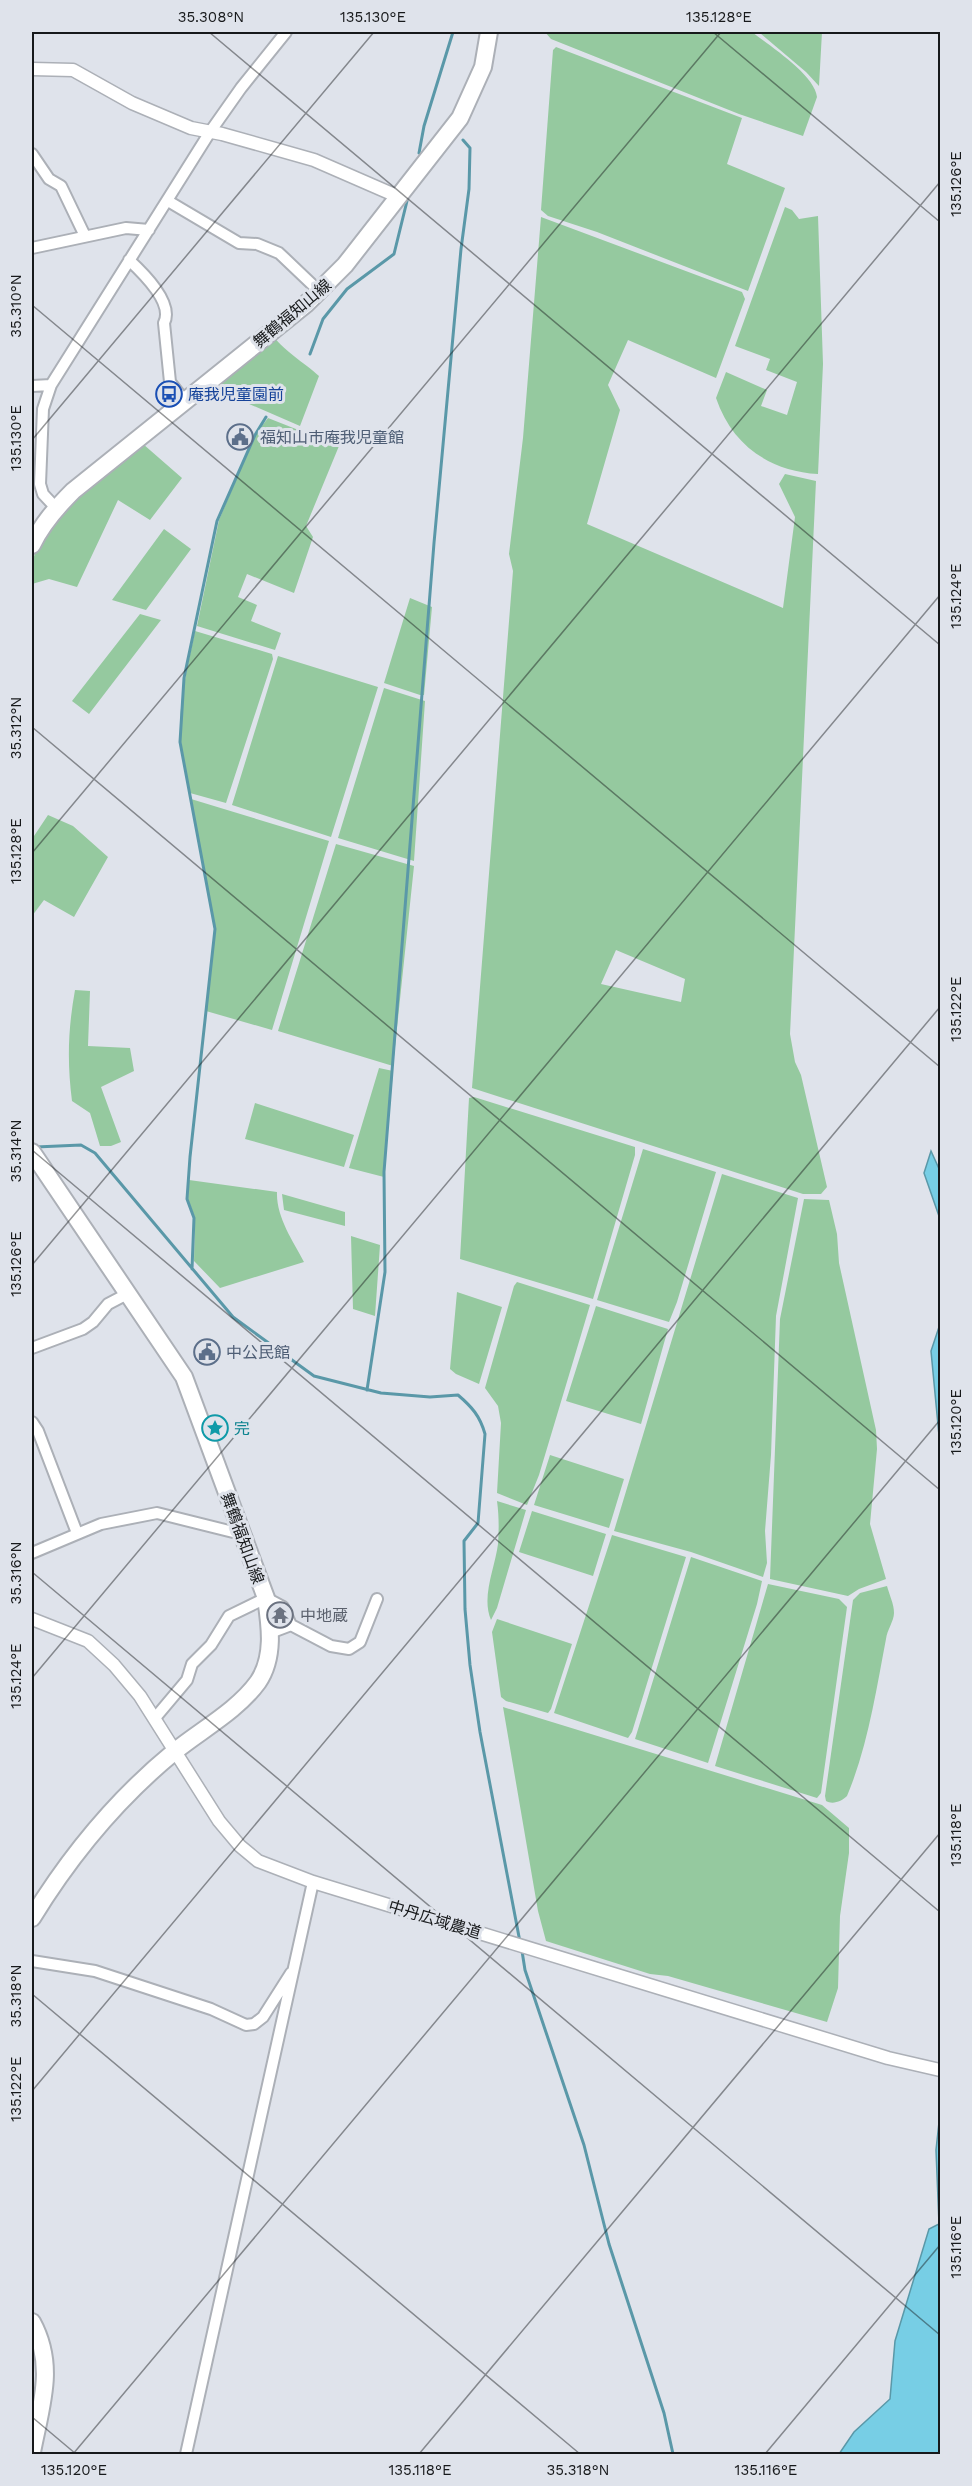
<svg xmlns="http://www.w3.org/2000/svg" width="972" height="2486" font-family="'Work Sans','Noto Sans JP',sans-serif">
<rect width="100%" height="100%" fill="#dfe3eb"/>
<!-- green -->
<path fill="#95c99f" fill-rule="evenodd" d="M545,32H752C770,46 815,75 817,97L803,136L739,114L551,39Z
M761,32H822L819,86L806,72L760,33Z
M556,47L742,118L727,164L785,188L748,291L597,232L548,216L541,210L553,50Z
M785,207L792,210L799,219L818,216L823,364L818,474C769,471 732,445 716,398L726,372L767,390L761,406L787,415L797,382L766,370L770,359L735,346Z
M541,217L742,292L745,299L716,378L628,340L608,385L620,410L587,524L783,608L795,517L779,484L785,474L816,481L790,1034L795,1062L801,1075L827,1187L821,1194H803L472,1088L513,571L509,554L523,438ZM616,950L685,979L681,1002L601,984Z
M272,334C280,348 306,364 319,376L300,426L210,387Z
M268,418L339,446L306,526L313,537L294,593L247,574L238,597L257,605L251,621L281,633L275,650L197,626L219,520L255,435Z
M143,444L182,478L150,520L118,500L77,587L49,579L32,584C32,578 31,571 32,565C38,523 111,470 143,444Z
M164,529L191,549L146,610L112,600Z
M410,598L432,607L424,695H420L384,683Z
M140,614L161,620L89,714L72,701Z
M195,631L272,654L273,659L226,803L190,793C187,776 183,759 181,742C177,705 188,666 195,631Z
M278,656L378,687L331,837L232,805Z
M384,688L425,701L414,861L338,838Z
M191,799L329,841L272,1030L206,1011L215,929Z
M48,815L73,826L108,857L74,917L44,900L32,916V839Z
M336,844L414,866L393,1066L278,1031Z
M75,990L90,991L88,1046L130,1048L134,1071L101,1087L121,1142L111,1146H100L90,1113L72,1101C67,1062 68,1029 75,990Z
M379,1068L393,1071L384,1177L349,1168Z
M474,1097L635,1147V1155L593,1299L460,1259L469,1098Z
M255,1103L354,1135L344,1167L245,1139Z
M643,1149L716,1172L677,1302L669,1322L597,1300Z
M722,1174L798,1198L776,1316L771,1455L765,1531L767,1563L763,1577L691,1552L614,1531Z
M189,1180L277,1192C276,1217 293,1241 304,1262L220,1288L194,1261L195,1218L188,1199Z
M282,1194L345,1212V1226L284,1210Z
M804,1199L829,1200L837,1234L839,1263L876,1430L877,1449L870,1524L886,1579L859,1589L848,1596L770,1579L780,1319Z
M351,1236L380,1245L375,1316L353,1309Z
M517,1282L590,1305L539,1475L527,1505L497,1493L501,1423L498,1406L485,1388L514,1286Z
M457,1292L502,1307L479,1384L456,1374L450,1369Z
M596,1306L668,1329L641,1424L566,1401Z
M550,1455L624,1479L609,1528L534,1505Z
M497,1501L526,1510L497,1608L491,1620C481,1597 495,1568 498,1544C499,1530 499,1515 497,1501Z
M532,1511L606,1534L593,1576L519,1552Z
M612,1535L686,1557L632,1732L628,1738L554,1713Z
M691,1557L762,1581L757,1604L708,1763L635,1739Z
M768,1584L839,1599L847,1607L821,1793L817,1798L715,1766Z
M887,1586C889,1594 894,1604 894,1613C894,1621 887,1630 886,1639C876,1691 868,1746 847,1796C842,1801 833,1805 826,1801L825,1796L853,1600L860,1593Z
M497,1619L572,1644L551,1709L548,1713L506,1701L501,1697L492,1632Z
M503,1707L822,1805L849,1828V1853L840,1916L838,1988L827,2022L668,1976L650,1974L546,1941L538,1911Z"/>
<!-- water -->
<path fill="#77cee5" stroke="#5a98a8" stroke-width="1.5" d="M931,1151L940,1171V1219L924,1173Z
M940,1324V1446L931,1351Z
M940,2113V2454H839L854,2432L890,2399L895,2341L929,2229L939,2224L936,2150Z"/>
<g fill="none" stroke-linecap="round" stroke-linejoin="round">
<!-- stream -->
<path stroke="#5a98a8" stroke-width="3" d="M419,153L424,126L453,32
M310,354L323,319L347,289L394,254L407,201
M36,1147L81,1145L95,1153L233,1317L314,1376L381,1393L430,1397L458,1395C472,1407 480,1416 485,1434L478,1523L464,1541L465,1609L470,1665L480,1732L520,1942
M192,1269L194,1218L187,1199L190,1157L215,929L180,742L184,678L217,521L255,435L266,417
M367,1390L385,1272L384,1172L434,543L461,249L469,189L470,148L463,140
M522,1951L525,1970L584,2145L609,2244L664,2413L673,2454"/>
<!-- minor casing -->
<g stroke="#acb0b7" stroke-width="14">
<path id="minor" d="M32,154L49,179L61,186L85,236
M168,201L239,243L257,244L279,253L320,292
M32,248L126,228L149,230
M129,260C143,273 174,303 164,323L170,382L185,401
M32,386L51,385
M56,508L43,494L40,484L43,409L51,385L210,132L241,88L286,32
M32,1348L83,1329L93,1322L108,1304L129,1293
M32,1422L38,1431L77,1533
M32,1553L101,1524L157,1513L241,1534
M270,1633L291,1625L331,1646L349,1649L360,1642L377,1599
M155,1718L187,1680L192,1664L211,1645L229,1616L266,1598L283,1607L291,1625
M32,1961L95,1971L211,2009L246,2025L254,2024L263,2017L291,1973
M186,2454L313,1882"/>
</g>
<!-- tertiary casing -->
<g stroke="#acb0b7" stroke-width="15">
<path id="tertiary" d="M32,69L73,70L132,103L191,128L222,134L314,160L399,197
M32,1619L88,1641L114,1665L140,1696L219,1821L240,1846L258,1861L313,1882L888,2058L940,2070"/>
</g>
<!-- primary casing -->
<g stroke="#acb0b7" stroke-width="20">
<path id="primary" d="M32,545C42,524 56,508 73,491L306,304L345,265L460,118L483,67L489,32
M32,1152L184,1377L266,1598C270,1625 275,1657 258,1682C237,1711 201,1730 174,1752C118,1798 70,1856 32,1918
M32,2322C56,2366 41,2405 32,2452"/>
</g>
<!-- minor -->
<use href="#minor" stroke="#fff" stroke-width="10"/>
<!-- tertiary -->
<use href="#tertiary" stroke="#fff" stroke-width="12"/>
<!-- primary -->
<use href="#primary" stroke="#fff" stroke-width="16"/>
</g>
<!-- ticks -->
<path fill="none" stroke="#17191b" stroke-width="1.5" stroke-opacity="0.45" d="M209,32L940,645M713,32L940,222M32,305L940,1067M32,440L374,32M32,727L940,1490M32,853L721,32M32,1150L940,1912M32,1265L940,182M32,1572L940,2335M32,1678L940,595M32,1994L580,2454M32,2091L940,1007M32,2417L76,2454M73,2454L940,1420M419,2454L940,1833M765,2454L940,2245"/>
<!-- icons -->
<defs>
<g id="bus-ring" transform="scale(1.35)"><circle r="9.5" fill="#dfe3eb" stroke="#1a4fb4" stroke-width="1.5"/><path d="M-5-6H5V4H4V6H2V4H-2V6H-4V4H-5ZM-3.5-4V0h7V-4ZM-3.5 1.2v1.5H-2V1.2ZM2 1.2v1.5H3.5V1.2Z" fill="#1a4fb4"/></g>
<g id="civic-ring" transform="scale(1.35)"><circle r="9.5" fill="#dfe3eb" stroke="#5c6f8a" stroke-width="1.5"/><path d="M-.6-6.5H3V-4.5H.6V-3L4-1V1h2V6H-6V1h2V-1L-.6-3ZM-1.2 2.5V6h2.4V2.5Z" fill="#5c6f8a"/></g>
<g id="sight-ring" transform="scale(1.35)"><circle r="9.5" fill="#dfe3eb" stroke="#0f9aa8" stroke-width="1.5"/><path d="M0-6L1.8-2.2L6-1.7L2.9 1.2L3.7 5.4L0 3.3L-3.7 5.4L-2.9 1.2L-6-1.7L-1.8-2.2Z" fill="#0f9aa8"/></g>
<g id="temple-ring" transform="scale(1.35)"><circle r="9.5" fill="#dfe3eb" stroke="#6b7280" stroke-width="1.5"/><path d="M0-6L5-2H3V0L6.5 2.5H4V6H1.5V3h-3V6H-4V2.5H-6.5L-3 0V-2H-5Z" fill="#6b7280"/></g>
</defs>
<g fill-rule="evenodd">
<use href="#bus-ring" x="169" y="394"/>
<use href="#civic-ring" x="240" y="437"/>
<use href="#civic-ring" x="207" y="1352"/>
<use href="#sight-ring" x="215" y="1428"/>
<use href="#temple-ring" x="280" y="1615"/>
</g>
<g text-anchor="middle" stroke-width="6" stroke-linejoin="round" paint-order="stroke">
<!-- street labels -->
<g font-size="16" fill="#17191b" stroke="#dfe3eb">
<text transform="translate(292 313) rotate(-40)" y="6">舞鶴福知山線</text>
<text transform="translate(243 1538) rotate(70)" y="6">舞鶴福知山線</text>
<text transform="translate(435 1919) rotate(17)" y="6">中丹広域農道</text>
</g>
<!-- transit labels -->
<g font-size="16" fill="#164399" stroke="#dfe3eb" text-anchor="start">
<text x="188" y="400">庵我児童園前</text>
</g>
<!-- service labels -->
<g font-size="16" fill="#4e5e75" stroke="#dfe3eb" text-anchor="start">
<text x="260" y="443">福知山市庵我児童館</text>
<text x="226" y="1358">中公民館</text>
</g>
<!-- culture labels -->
<g font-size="16" fill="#0d838f" stroke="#dfe3eb" text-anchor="start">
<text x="234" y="1434">完</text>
</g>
<!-- worship labels -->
<g font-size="16" fill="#5b616d" stroke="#dfe3eb" text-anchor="start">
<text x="300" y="1621">中地蔵</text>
</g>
</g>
<!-- border -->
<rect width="972" height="2486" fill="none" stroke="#dfe3eb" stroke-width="66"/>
<rect x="33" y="33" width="906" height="2420" fill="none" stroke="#17191b" stroke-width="2"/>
<g font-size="15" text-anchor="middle" fill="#17191b">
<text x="211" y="22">35.308°N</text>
<text x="373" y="22">135.130°E</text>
<text x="719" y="22">135.128°E</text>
<text transform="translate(956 184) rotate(-90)" y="5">135.126°E</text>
<text transform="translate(16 306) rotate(-90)" y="5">35.310°N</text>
<text transform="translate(16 438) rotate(-90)" y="5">135.130°E</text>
<text transform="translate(956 596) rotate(-90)" y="5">135.124°E</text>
<text transform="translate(16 728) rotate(-90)" y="5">35.312°N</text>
<text transform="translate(16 851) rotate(-90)" y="5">135.128°E</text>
<text transform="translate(956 1009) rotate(-90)" y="5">135.122°E</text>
<text transform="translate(16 1151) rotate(-90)" y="5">35.314°N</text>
<text transform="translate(16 1264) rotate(-90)" y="5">135.126°E</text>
<text transform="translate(956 1422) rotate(-90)" y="5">135.120°E</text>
<text transform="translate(16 1573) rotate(-90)" y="5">35.316°N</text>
<text transform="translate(16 1676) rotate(-90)" y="5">135.124°E</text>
<text transform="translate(956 1835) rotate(-90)" y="5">135.118°E</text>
<text transform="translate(16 1996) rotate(-90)" y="5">35.318°N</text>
<text transform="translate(16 2089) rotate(-90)" y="5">135.122°E</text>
<text transform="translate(956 2247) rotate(-90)" y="5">135.116°E</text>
<text x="74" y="2475">135.120°E</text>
<text x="420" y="2475">135.118°E</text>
<text x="578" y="2475">35.318°N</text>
<text x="766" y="2475">135.116°E</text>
</g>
</svg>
